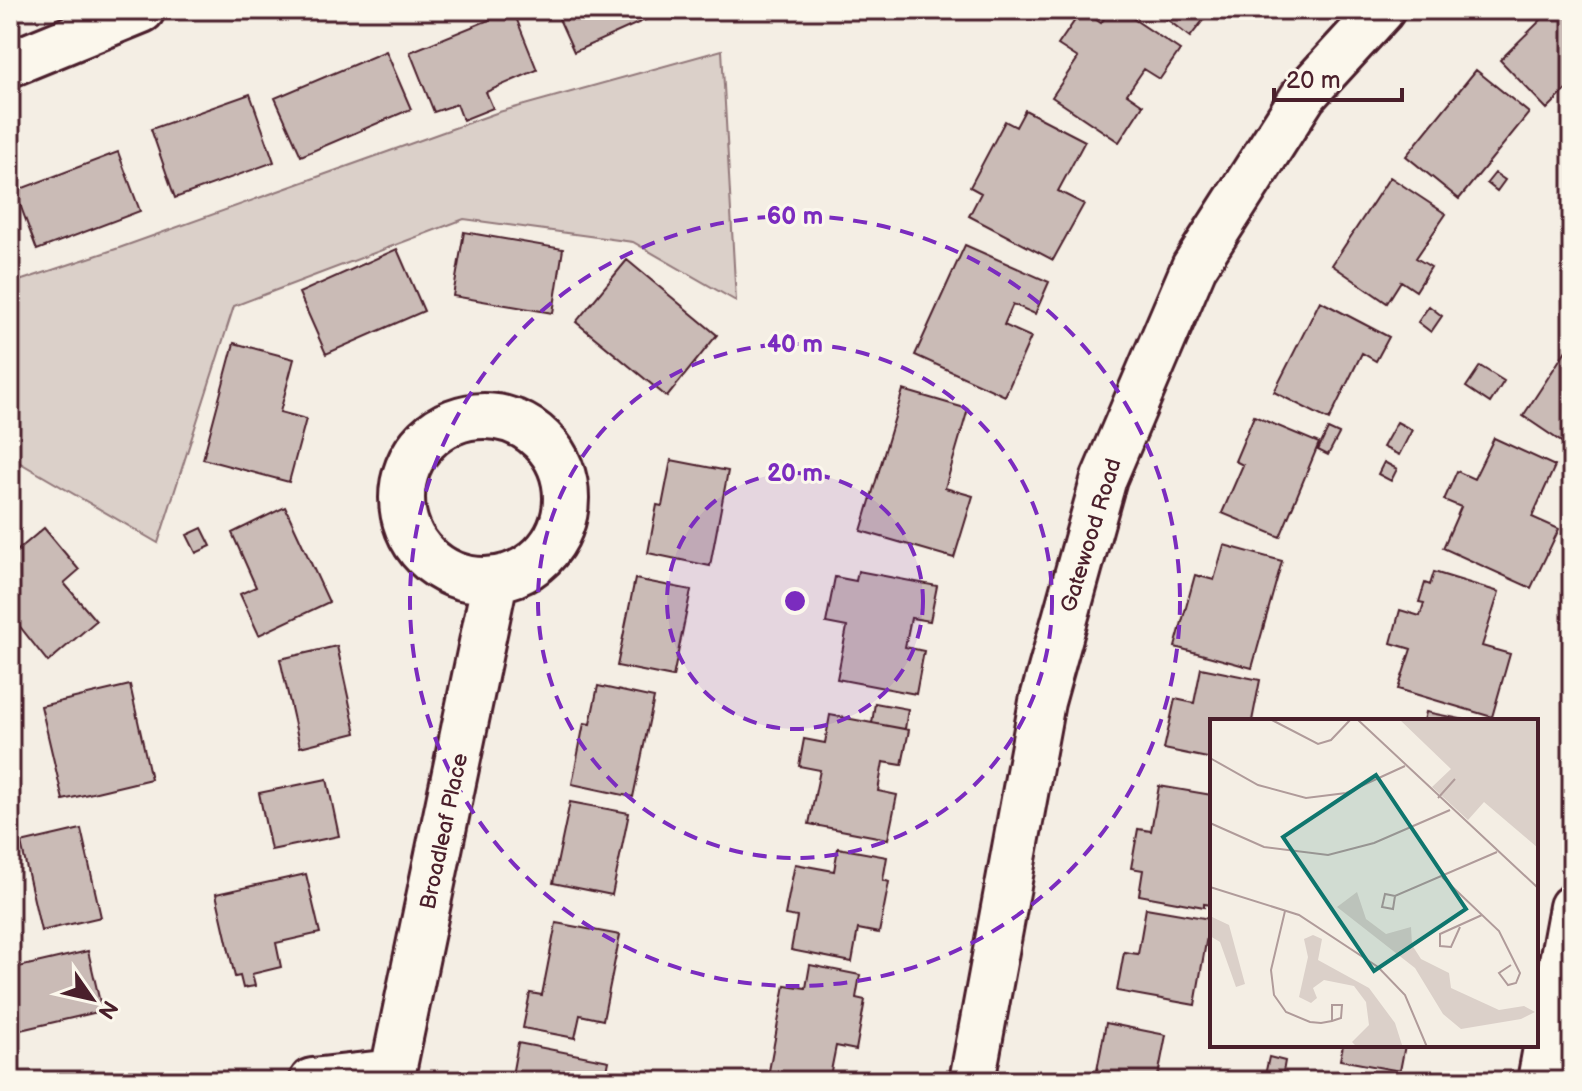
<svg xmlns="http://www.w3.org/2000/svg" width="1582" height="1091" font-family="'Balsamiq Sans',sans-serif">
<rect width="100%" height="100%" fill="#f4eee4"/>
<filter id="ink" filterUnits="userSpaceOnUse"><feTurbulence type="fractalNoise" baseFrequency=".0125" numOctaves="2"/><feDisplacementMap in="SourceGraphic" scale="16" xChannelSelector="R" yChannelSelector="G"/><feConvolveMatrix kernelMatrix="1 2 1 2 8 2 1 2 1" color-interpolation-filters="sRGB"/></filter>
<g filter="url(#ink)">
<!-- green -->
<path fill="#dbd0c9" stroke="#92787a" stroke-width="2" d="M722,50L736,301L633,242L464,219L234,306L158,543L10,457V284L119,248L499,112Z"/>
<!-- building -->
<path fill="#cabbb6" stroke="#4a1f2b" stroke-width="2" d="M513,10L537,70L486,92L493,108L463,120L457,104L434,112L410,52Z
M555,10H667L574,52Z
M1082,10L1101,23L1110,10H1120L1180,50L1160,79L1144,69L1127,94L1143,105L1119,142L1052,97L1078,58L1058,45Z
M1155,10H1211L1190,37Z
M1551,10H1572V84L1547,109L1500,60Z
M386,51L411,109L301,156L275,98Z
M1476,70L1529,113L1459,199L1406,156Z
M250,94L274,162L175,198L151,129Z
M1025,110L1085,141L1058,191L1084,204L1053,260L969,216L981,193L970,187L1005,121L1016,127Z
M118,152L140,211L37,250L15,191Z
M1495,173L1505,180L1497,191L1487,183Z
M1390,177L1446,214L1416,258L1431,267L1416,291L1401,281L1387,303L1332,265Z
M464,232L563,249L553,313L453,296Z
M965,245L1049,282L1035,314L1013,304L1004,325L1031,337L1005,396L915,355Z
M397,249L424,311L326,354L299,293Z
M627,260L717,335L667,397L576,322Z
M1320,301L1389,337L1376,361L1362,353L1329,420L1274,392Z
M1429,306L1442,316L1431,332L1418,322Z
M1572,341V449L1523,416Z
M234,343L294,359L280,412L306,419L289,482L203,459Z
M1480,366L1504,381L1490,403L1466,387Z
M903,390L968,409L945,488L973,496L954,558L861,531Z
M1254,416L1319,443L1280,537L1222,513L1243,465L1235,461Z
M1397,422L1412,430L1399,455L1383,447Z
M1328,429L1339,434L1328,455L1318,450Z
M1494,438L1555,466L1532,517L1559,529L1531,588L1443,548L1461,507L1444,500L1457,471L1474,479Z
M671,460L728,471L710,566L648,553L657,505L662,506Z
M1384,462L1397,469L1391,481L1378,474Z
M285,507L329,602L259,635L240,594L256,587L232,533Z
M44,528L79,570L64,583L96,621L48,662L17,623L10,629V557Z
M202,528L211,546L196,553L187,535Z
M1224,545L1282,561L1252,668L1175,647L1195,575L1214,580Z
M858,571L937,586L930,621L911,618L905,647L924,651L916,694L837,679L847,627L826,623L835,577L856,581Z
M1434,572L1499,592L1482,646L1510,654L1492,717L1398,689L1411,649L1391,643L1400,610L1420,616L1424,603L1419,602L1425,583L1430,585Z
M635,579L691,590L673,677L617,666Z
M337,646L356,733L300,747L280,659Z
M1201,668L1260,680L1252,721H1212V759L1164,749L1175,699L1194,703Z
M130,685L151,779L63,800L41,706Z
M598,686L654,698L633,797L572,784L584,723L590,724Z
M875,703L908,709L905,729L872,723Z
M1426,712L1470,721H1424Z
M830,715L909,730L902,765L883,762L878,791L897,795L888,839L809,824L820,770L799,766L804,739L825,743Z
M327,779L339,836L271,850L259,793Z
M1159,786L1212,795V905L1204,904V907L1139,895L1143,870L1131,868L1138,829L1151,831Z
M570,802L629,813L612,895L553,883Z
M81,829L101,917L41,931L21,843Z
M838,848L887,857L883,880L889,882L879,933L858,929L852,962L791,950L797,917L785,915L795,864L834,871Z
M306,874L320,933L276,943L281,967L252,974L255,986L243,988L240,976L235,977L216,894Z
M1146,908L1210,919L1195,1005L1117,991L1124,952L1138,954Z
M556,923L620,935L603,1020L580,1015L575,1038L523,1028L530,993L542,995Z
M88,951L102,1011L16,1031L10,1003V969Z
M810,965L860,975L856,998L865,1000L856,1050L836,1046L829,1081L769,1071L785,985L806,988Z
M1106,1023L1166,1035L1157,1081H1095Z
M518,1043L609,1061L605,1081H511Z
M1343,1045H1405L1400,1071L1340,1060Z
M1269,1057L1285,1061L1282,1078L1265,1075Z
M1351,1074L1386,1081H1350Z"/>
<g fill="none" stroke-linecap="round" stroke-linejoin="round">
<!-- minor casing -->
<g stroke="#4a1f2b" stroke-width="50">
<path id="minor" d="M10,64L142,10
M402 498a82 82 0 1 1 164 0a82 82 0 1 1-164 0Z
M312,1081L393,1072
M391,1081L495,580
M972,1081L1042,702L1104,478L1194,267L1304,95L1382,10
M1540,1081L1572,907"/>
</g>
<!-- minor -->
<use href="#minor" stroke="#fbf7ec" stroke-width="44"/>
</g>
</g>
<!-- distance rings -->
<circle cx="795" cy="601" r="128" fill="#7b2cbf" fill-opacity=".12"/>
<g fill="none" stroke="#7b2cbf" stroke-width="4" stroke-dasharray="14 10">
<circle cx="795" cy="601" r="128"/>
<circle cx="795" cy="601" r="257"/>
<circle cx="795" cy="601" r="385"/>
</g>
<g text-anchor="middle" stroke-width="6" stroke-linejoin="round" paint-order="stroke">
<!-- street labels -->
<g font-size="22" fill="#4a1f2b" stroke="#fbf7ec">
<text transform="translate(1090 535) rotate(-73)" y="8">Gatewood Road</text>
<text transform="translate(443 831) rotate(-78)" y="8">Broadleaf Place</text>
</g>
</g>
<!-- overview -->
<g transform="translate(1210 719)">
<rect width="328" height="328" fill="#f4eee4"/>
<path d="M189,0H328V129L274,83L258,101L222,68L241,50ZM147,173L156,200L176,215L201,208L202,226L211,240L239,254L241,269L289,291L314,287L325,293L311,300L251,310L233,295L205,249L127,188ZM0,197L19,206L35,265L26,268L10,223L0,217ZM103,216L112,220L108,241L159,269L185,304L192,326L147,328L142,323L159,306L156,283L144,267L114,261L103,269L107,279L101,284L89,278L98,238L94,220Z" fill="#dbd0c9"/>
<path fill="none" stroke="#b09b9a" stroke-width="2" d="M60,0L108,25L121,21L141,0M147,0L328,169M0,39L48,66L96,79L136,74L195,47M228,79L245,60M0,104L54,128L118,136L164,124L240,91M232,158L289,212L310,254L306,264L298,266L289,254L301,246M0,168L89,196L168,248L195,276L217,328M185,177L183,190L172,188L175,175L185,177L287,133M75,192L61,251L64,276L76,293L100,303L111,304L122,302L131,299L132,286H122V302M250,208L241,228L230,227V215L272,196"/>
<path fill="#0f766e" fill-opacity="0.15" stroke="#0f766e" stroke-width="4" d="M166,56L256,190L164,252L73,118Z"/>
<rect width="328" height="328" fill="none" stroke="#4a1f2b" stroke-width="4"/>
</g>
<circle cx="795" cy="601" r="12" fill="#7b2cbf" stroke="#fbf7ec" stroke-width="4"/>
<g font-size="24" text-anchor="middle" font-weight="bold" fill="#7b2cbf" stroke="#fbf7ec" stroke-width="6" stroke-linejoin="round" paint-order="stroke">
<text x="795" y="224">60 m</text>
<text x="795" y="352">40 m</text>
<text x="795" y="481">20 m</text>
</g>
<!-- margin -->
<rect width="1582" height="1091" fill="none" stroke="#fbf7ec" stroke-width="40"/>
<rect x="20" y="20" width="1542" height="1051" fill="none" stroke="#4a1f2b" stroke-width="3" filter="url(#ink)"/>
<!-- north arrow -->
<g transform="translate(92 999) rotate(124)" stroke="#fbf7ec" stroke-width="6" paint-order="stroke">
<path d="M0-6L14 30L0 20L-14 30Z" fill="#4a1f2b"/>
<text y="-12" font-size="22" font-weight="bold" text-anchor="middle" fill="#4a1f2b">N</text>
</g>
<!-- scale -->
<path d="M1274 88v12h128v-12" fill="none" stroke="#4a1f2b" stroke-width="4"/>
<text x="1286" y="88" font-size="24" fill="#4a1f2b" stroke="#fbf7ec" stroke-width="6" paint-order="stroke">20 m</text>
</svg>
